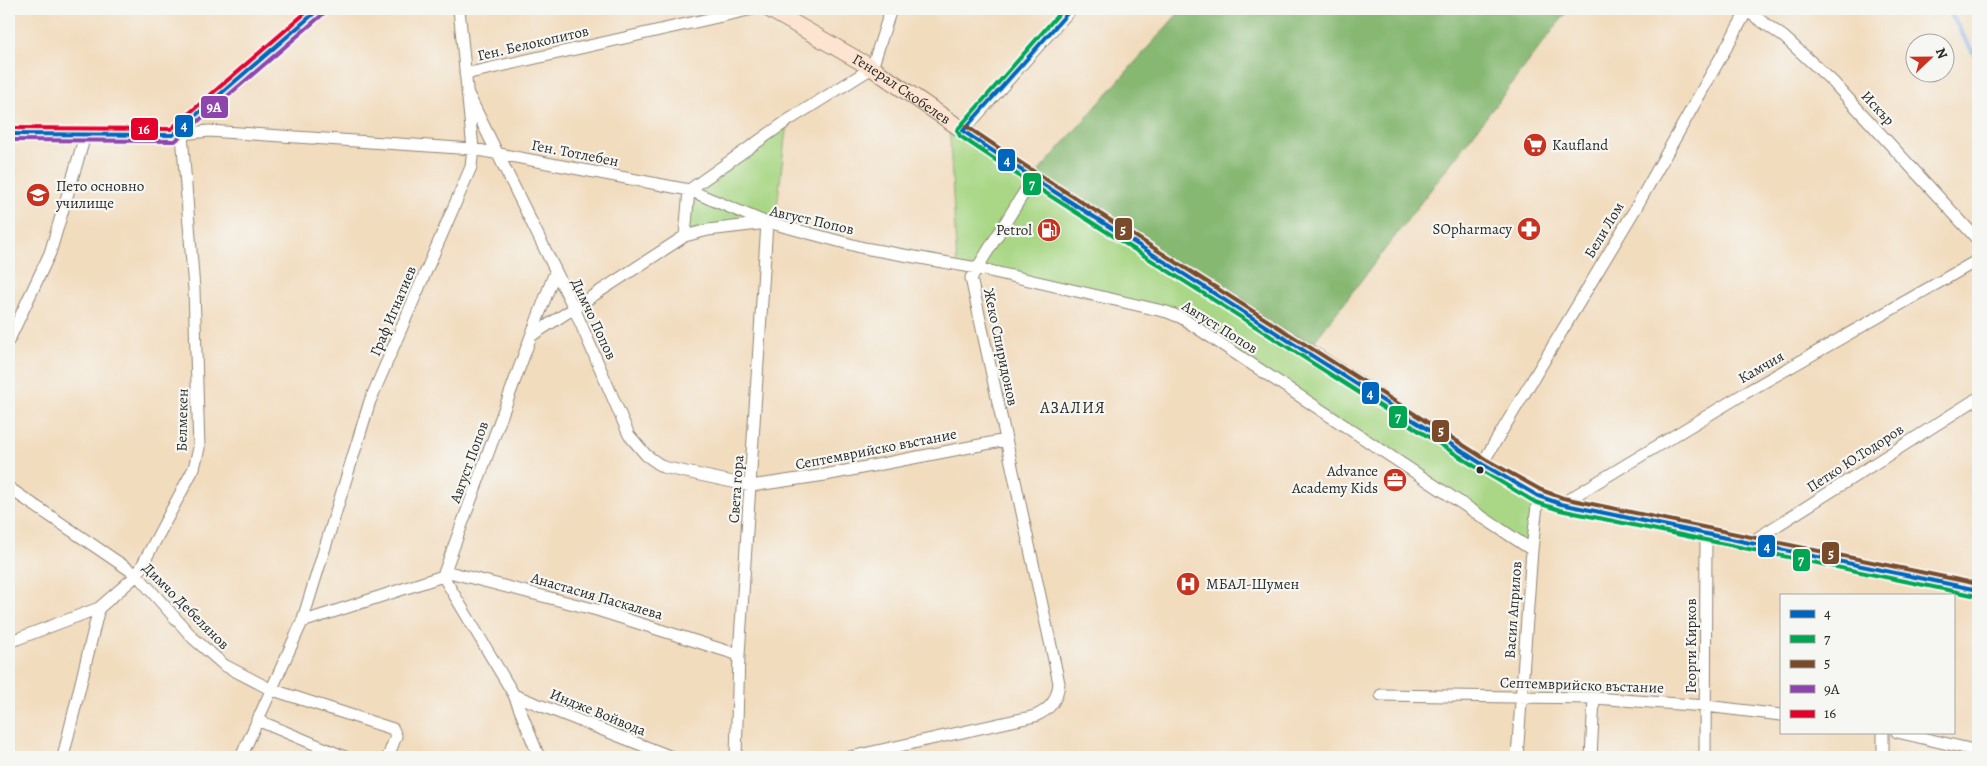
<svg xmlns="http://www.w3.org/2000/svg" width="1987" height="766" font-family="Alegreya,serif">
<rect width="100%" height="100%" fill="#f6f6f2"/>
<filter id="ink" filterUnits="userSpaceOnUse"><feTurbulence type="fractalNoise" baseFrequency=".02" numOctaves="2"/><feDisplacementMap in="SourceGraphic" scale="10" xChannelSelector="R" yChannelSelector="G"/><feConvolveMatrix kernelMatrix="1 2 1 2 8 2 1 2 1" color-interpolation-filters="sRGB"/></filter>
<filter id="wash" filterUnits="userSpaceOnUse"><feTurbulence type="fractalNoise" baseFrequency=".0096" numOctaves="4" result="noise"/><feDisplacementMap in="SourceGraphic" scale="20" xChannelSelector="R" yChannelSelector="G"/><feGaussianBlur stdDeviation="1.12" result="paint"/><feColorMatrix in="noise" values="0 0 0 0 0 0 0 0 0 0 0 0 0 0 0 0 0 1.4 0 .05"/><feComposite in="paint" operator="in"/></filter>
<g filter="url(#wash)">
<rect width="100%" height="100%" fill="#f2dcbe"/>
<!-- green -->
<path fill="#a9d785" stroke="#6a8158" d="M787,121L775,224L685,236L689,190Z
M949,122L1538,496L1532,550L1182,318L957,266Z"/>
<!-- forest -->
<path fill="#86b872" stroke="#58724e" d="M1182,9H1569L1307,351L1033,178Z"/>
<g fill="none" stroke-linecap="round" stroke-linejoin="round">
<!-- stream -->
<path stroke="#80afea" stroke-width="4.5" d="M1948,9L1978,61"/>
</g>
</g>
<g filter="url(#ink)">
<g fill="none" stroke-linecap="round" stroke-linejoin="round">
<!-- street casing -->
<g stroke="#8e8474" stroke-width="13">
<path id="street" d="M1744,9L1784,37L1832,81L1978,240
M465,74L753,9
M468,94L574,308L629,435L646,455L663,467L751,486L825,475L1006,440
M963,131L1071,9
M173,135L209,131L473,149L689,190L787,121L872,68L891,9
M685,236L689,190L767,223L739,655L736,757
M531,336L555,272
M9,340L50,253L85,136
M1482,464L1634,211L1748,9
M9,488L137,575L193,638L224,665L270,689L393,729L396,736L388,757
M1561,504L1745,393L1978,260
M1748,544L1978,398
M445,571L597,610L739,655
M443,576L514,695L539,757
M302,622L370,401L471,167L473,149L459,9
M9,642L99,608L137,575L194,468L199,448L194,289L182,134
M514,695L672,757
M1381,695L1594,698L1706,706L1781,715
M257,720L345,757
M1883,732V757
M1897,732L1978,751
M63,757L99,608
M241,757L302,622L443,576L531,336L685,236L708,230L767,223L775,224L864,248L977,268L1167,312L1182,318L1532,550
M850,757L1035,716C1051,709 1057,700 1059,683L971,278L1033,178
M1517,757L1532,550L1538,496
M1591,757L1594,698
M1705,757L1706,535"/>
</g>
<!-- secondary casing -->
<g stroke="#8e8474" stroke-width="18">
<g id="secondary">
<path id="s1" d="M769,9L872,68L1033,178L1307,351L1482,464L1538,496L1561,504L1706,535L1978,590"/>
<path d="M9,134L173,135L319,9"/>
</g>
</g>
<!-- street -->
<use href="#street" stroke="#fff" stroke-width="11"/>
<!-- secondary -->
<use href="#secondary" stroke="#fde4d1" stroke-width="16"/>
<!-- bus-1 casing -->
<g stroke="#f6f6f2" stroke-width="8">
<path id="bus-1" d="M1071,9L963,131L1033,178L1482,464L1538,496L1561,504L1978,590
M9,134L173,135L319,9"/>
</g>
<!-- bus-2 casing -->
<g stroke="#f6f6f2" stroke-width="8">
<path id="bus-2" d="M1063,9L957,130L960,136L1030,183L1479,469L1535,502L1560,510L1977,596"/>
</g>
<!-- bus-3 casing -->
<g stroke="#f6f6f2" stroke-width="8">
<path id="bus-3" d="M966,126L1036,173L1485,459L1541,490L1563,498L1978,584"/>
</g>
<!-- bus-4 casing -->
<g stroke="#f6f6f2" stroke-width="8">
<path id="bus-4" d="M9,140L175,141L323,14"/>
</g>
<!-- bus-5 casing -->
<g stroke="#f6f6f2" stroke-width="8">
<path id="bus-5" d="M9,128L171,129L310,9"/>
</g>
<!-- bus-1 -->
<use href="#bus-1" stroke="#0065bd" stroke-width="4"/>
<!-- bus-2 -->
<use href="#bus-2" stroke="#00a651" stroke-width="4"/>
<!-- bus-3 -->
<use href="#bus-3" stroke="#7a4b2a" stroke-width="4"/>
<!-- bus-4 -->
<use href="#bus-4" stroke="#8e44ad" stroke-width="4"/>
<!-- bus-5 -->
<use href="#bus-5" stroke="#e4002b" stroke-width="4"/>
</g>
</g>
<!-- icons -->
<defs>
<g id="supermarket-disc" transform="scale(1.25)"><circle r="9.5" fill="#c8321e" stroke="#f6f6f2"/><path d="M-6-5.5h2.5l.6 2H6L4.5 2H-2.5L-4.4-4H-6ZM-1.5 3.2a1.3 1.3 0 1 0 .1 0ZM3 3.2a1.3 1.3 0 1 0 .1 0Z" fill="#fff"/></g>
<g id="school-disc" transform="scale(1.25)"><circle r="9.5" fill="#c8321e" stroke="#f6f6f2"/><path d="M0-5L7-2L0 1L-7-2ZM-4 1L0 2.5L4 1V4Q0 6-4 4Z" fill="#fff"/></g>
<g id="pharmacy-disc" transform="scale(1.25)"><circle r="9.5" fill="#c8321e" stroke="#f6f6f2"/><path d="M-2-6h4v4h4v4h-4v4h-4v-4h-4v-4h4Z" fill="#fff"/></g>
<g id="fuel-disc" transform="scale(1.25)"><circle r="9.5" fill="#c8321e" stroke="#f6f6f2"/><path d="M-5.5-6h7V0h2V4h1.3V-2.5L3-4.5l.8-.8L6-3V5H2.5V1h-1V6h-7ZM-4.2-4.7v3.2H.2V-4.7Z" fill="#fff"/></g>
<g id="office-disc" transform="scale(1.25)"><circle r="9.5" fill="#c8321e" stroke="#f6f6f2"/><path d="M-6-3h4V-5.5h4V-3h4V5H-6ZM-1-4.5V-3h2v-1.5ZM-6 0V1H6V0Z" fill="#fff"/></g>
<g id="hospital-disc" transform="scale(1.25)"><circle r="9.5" fill="#c8321e" stroke="#f6f6f2"/><path d="M-5-5h3v3.5h4V-5h3V5h-3V1.5h-4V5h-3Z" fill="#fff"/></g>
</defs>
<g fill-rule="evenodd">
<use href="#supermarket-disc" x="1535" y="145"/>
<use href="#school-disc" x="38" y="195"/>
<use href="#pharmacy-disc" x="1529" y="229"/>
<use href="#fuel-disc" x="1049" y="230"/>
<use href="#office-disc" x="1395" y="480"/>
<use href="#hospital-disc" x="1188" y="584"/>
</g>
<!-- markers -->
<circle fill="#2b2b2b" stroke="#f6f6f2" stroke-width="2" cx="1480" cy="470" r="4.5"/>
<g text-anchor="middle" stroke-width="4.5" stroke-linejoin="round" paint-order="stroke">
<!-- street labels -->
<g font-size="15" fill="#2b2b2b" stroke="#f6f6f2">
<text transform="translate(533 43) rotate(-13)" y="5">Ген. Белокопитов</text>
<text dy="5" stroke="none"><textPath href="#s1" startOffset="155">Генерал Скобелев</textPath></text>
<text transform="translate(1878 108) rotate(47)" y="5">Искър</text>
<text transform="translate(575 153) rotate(11)" y="5">Ген. Тотлебен</text>
<text transform="translate(812 220) rotate(13)" y="5">Август Попов</text>
<text transform="translate(1604 230) rotate(-59)" y="5">Бели Лом</text>
<text transform="translate(393 311) rotate(-67)" y="5">Граф Игнатиев</text>
<text transform="translate(594 319) rotate(65)" y="5">Димчо Попов</text>
<text transform="translate(1220 327) rotate(32)" y="5">Август Попов</text>
<text transform="translate(1001 347) rotate(78)" y="5">Жеко Спиридонов</text>
<text transform="translate(1761 367) rotate(-30)" y="5">Камчия</text>
<text transform="translate(182 420) rotate(-89)" y="5">Белмекен</text>
<text transform="translate(876 449) rotate(-11)" y="5">Септемврийско въстание</text>
<text transform="translate(1855 458) rotate(-33)" y="5">Петко Ю.Тодоров</text>
<text transform="translate(469 462) rotate(-70)" y="5">Август Попов</text>
<text transform="translate(736 489) rotate(-86)" y="5">Света гора</text>
<text transform="translate(597 596) rotate(16)" y="5">Анастасия Паскалева</text>
<text transform="translate(186 606) rotate(45)" y="5">Димчо Дебелянов</text>
<text transform="translate(1513 610) rotate(-86)" y="5">Васил Априлов</text>
<text transform="translate(1691 646) rotate(-90)" y="5">Георги Кирков</text>
<text transform="translate(1582 685) rotate(2)" y="5">Септемврийско въстание</text>
<text transform="translate(598 712) rotate(22)" y="5">Индже Войвода</text>
</g>
<!-- poi labels -->
<g font-size="15" fill="#2b2b2b" stroke="#f6f6f2" text-anchor="start">
<text x="1552" y="150">Kaufland</text>
<text x="56" y="191">Пето основно<tspan x="56" dy="17">училище</tspan></text>
<text x="1512" y="234" text-anchor="end">SOpharmacy</text>
<text x="1032" y="235" text-anchor="end">Petrol</text>
<text x="1378" y="476" text-anchor="end">Advance<tspan x="1378" dy="17">Academy Kids</tspan></text>
<text x="1206" y="589">МБАЛ-Шумен</text>
</g>
<!-- neighbourhood labels -->
<g font-size="16" letter-spacing="1" fill="#2b2b2b" stroke="#f6f6f2">
<text x="1073" y="413">АЗАЛИЯ</text>
</g>
</g>
<g stroke="#f6f6f2" stroke-width="2">
<rect x="200" y="95" width="29" height="24" rx="5" fill="#8e44ad"/>
<rect x="174" y="114" width="20" height="24" rx="5" fill="#0065bd"/>
<rect x="130" y="117" width="29" height="24" rx="5" fill="#e4002b"/>
<rect x="997" y="148" width="19" height="24" rx="5" fill="#0065bd"/>
<rect x="1022" y="172" width="20" height="24" rx="5" fill="#00a651"/>
<rect x="1114" y="217" width="19" height="24" rx="5" fill="#7a4b2a"/>
<rect x="1361" y="381" width="19" height="24" rx="5" fill="#0065bd"/>
<rect x="1388" y="405" width="20" height="24" rx="5" fill="#00a651"/>
<rect x="1431" y="419" width="19" height="24" rx="5" fill="#7a4b2a"/>
<rect x="1757" y="534" width="19" height="24" rx="5" fill="#0065bd"/>
<rect x="1821" y="541" width="19" height="24" rx="5" fill="#7a4b2a"/>
<rect x="1792" y="548" width="19" height="24" rx="5" fill="#00a651"/>
</g>
<g font-size="14" text-anchor="middle" font-weight="bold" fill="#fff">
<text x="214" y="112">9А</text>
<text x="184" y="130">4</text>
<text x="144" y="134">16</text>
<text x="1007" y="165">4</text>
<text x="1032" y="189">7</text>
<text x="1123" y="234">5</text>
<text x="1370" y="398">4</text>
<text x="1398" y="422">7</text>
<text x="1441" y="435">5</text>
<text x="1767" y="551">4</text>
<text x="1831" y="558">5</text>
<text x="1801" y="565">7</text>
</g>
<!-- margin -->
<rect width="1987" height="766" fill="none" stroke="#f6f6f2" stroke-width="30"/>
<!-- legend -->
<rect x="1780" y="594" width="175" height="140" fill="#f6f6f2" stroke="#a5a5a2"/>
<rect x="1790" y="610" width="25" height="8" fill="#0065bd" stroke="#a5a5a2"/>
<text x="1824" y="618" font-size="15" fill="#2b2b2b">4</text>
<rect x="1790" y="635" width="25" height="8" fill="#00a651" stroke="#a5a5a2"/>
<text x="1824" y="644" font-size="15" fill="#2b2b2b">7</text>
<rect x="1790" y="660" width="25" height="8" fill="#7a4b2a" stroke="#a5a5a2"/>
<text x="1824" y="668" font-size="15" fill="#2b2b2b">5</text>
<rect x="1790" y="685" width="25" height="8" fill="#8e44ad" stroke="#a5a5a2"/>
<text x="1824" y="694" font-size="15" fill="#2b2b2b">9А</text>
<rect x="1790" y="710" width="25" height="8" fill="#e4002b" stroke="#a5a5a2"/>
<text x="1824" y="718" font-size="15" fill="#2b2b2b">16</text>
<!-- north arrow -->
<g transform="translate(1930 58) rotate(68)"><circle r="24" fill="#f6f6f2" stroke="#a5a5a2"/>
<path d="M0-4L9 19L0 12L-9 19Z" fill="#c8321e"/>
<text y="-8" font-size="14" font-weight="bold" text-anchor="middle" fill="#2b2b2b">N</text>
</g>
</svg>
